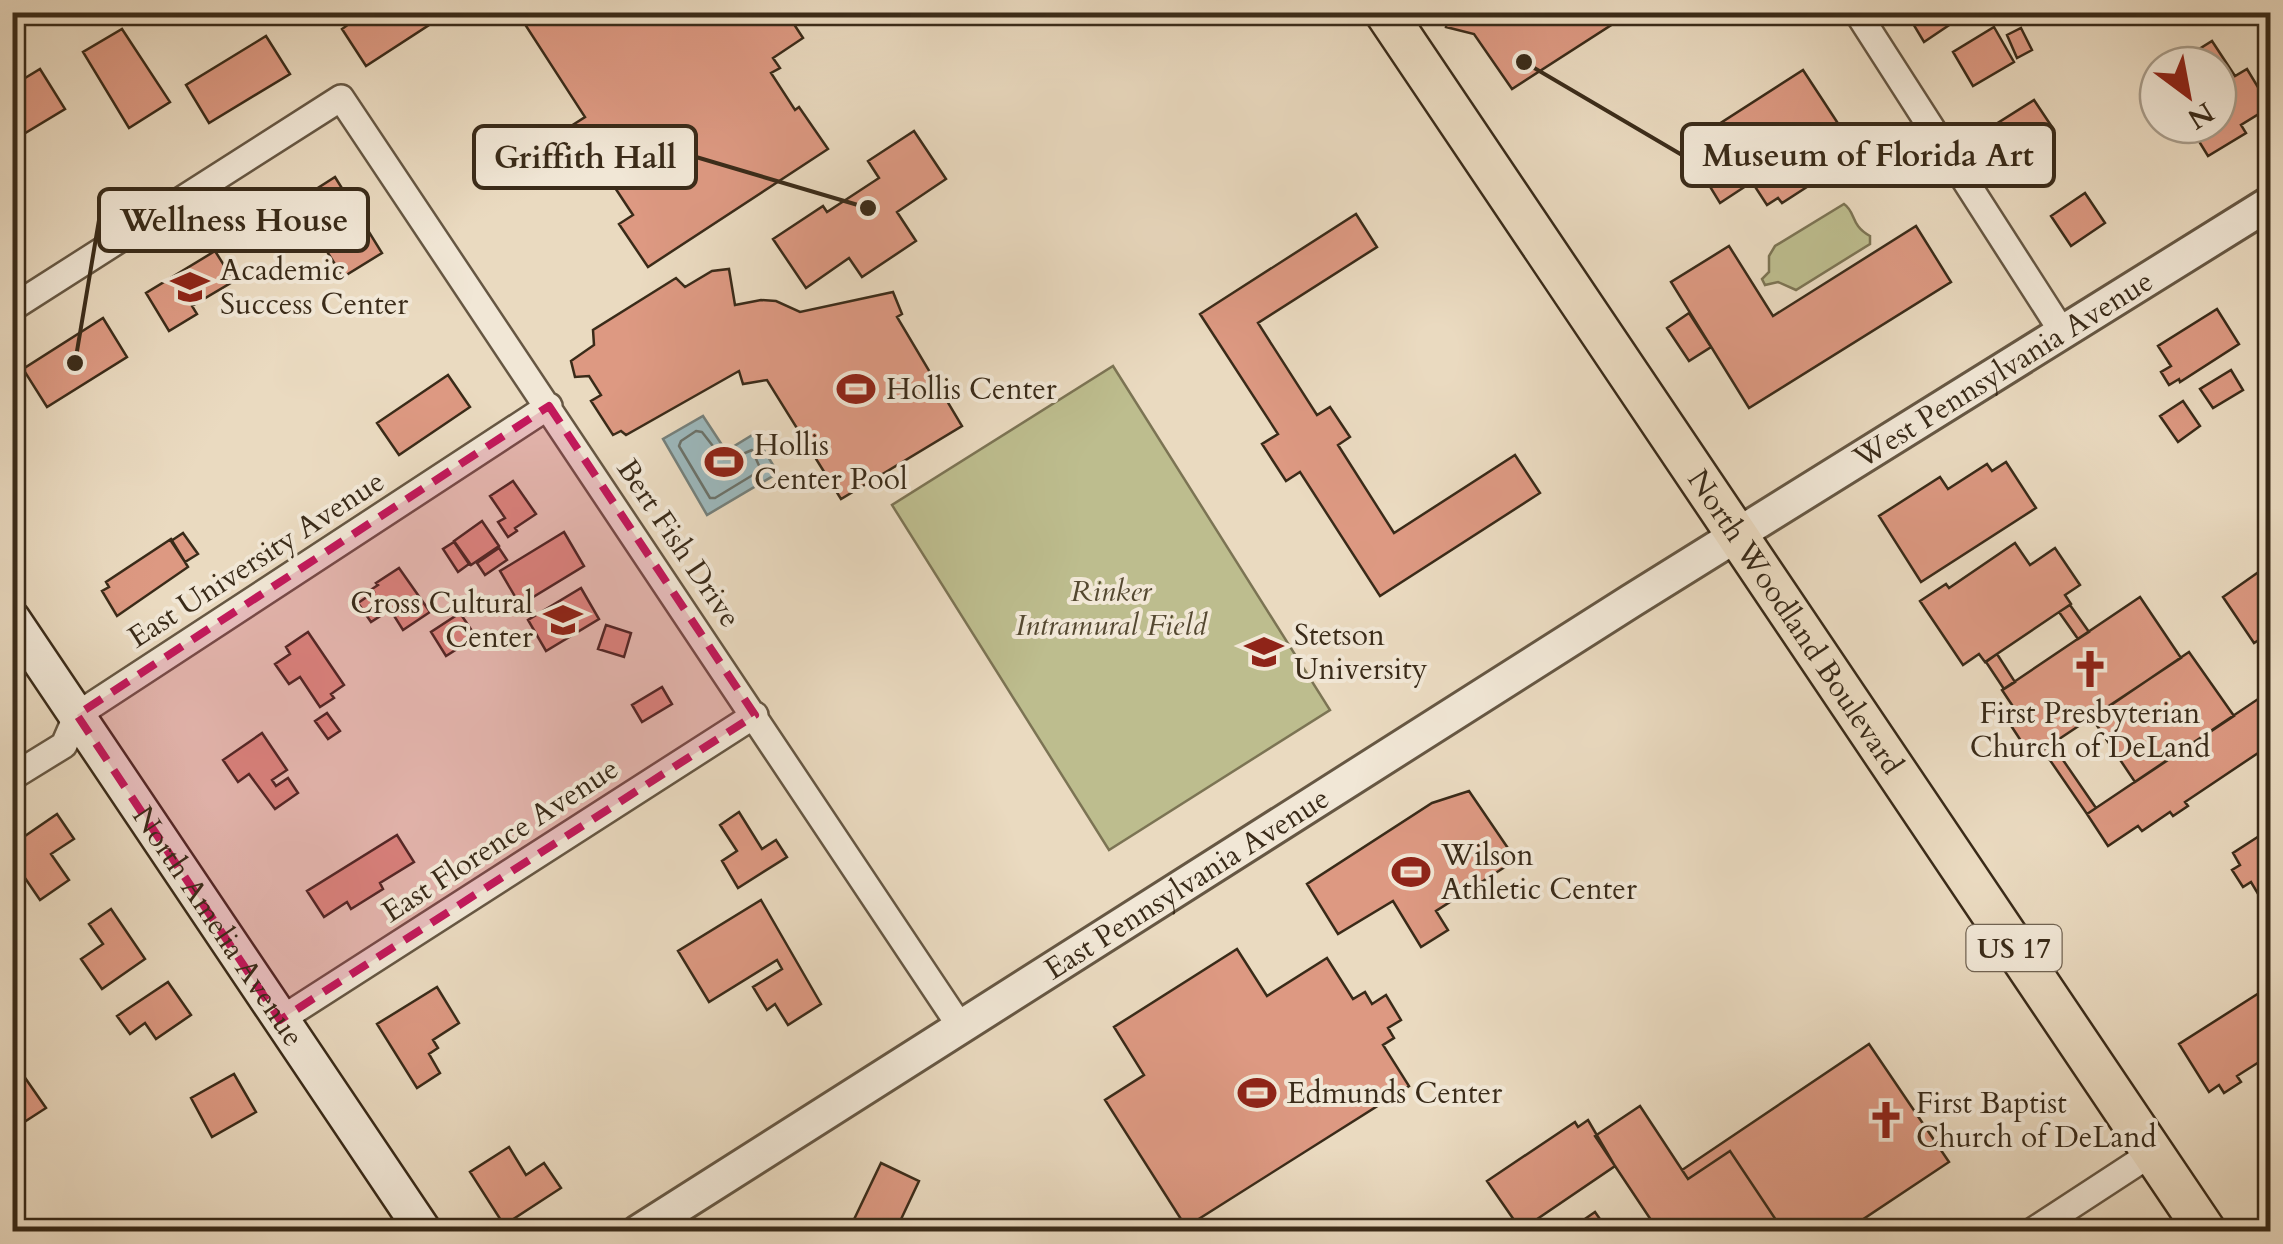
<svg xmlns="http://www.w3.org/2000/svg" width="2283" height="1244" font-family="Cardo,serif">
<rect width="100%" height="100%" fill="#eadac0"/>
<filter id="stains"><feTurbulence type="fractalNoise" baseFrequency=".002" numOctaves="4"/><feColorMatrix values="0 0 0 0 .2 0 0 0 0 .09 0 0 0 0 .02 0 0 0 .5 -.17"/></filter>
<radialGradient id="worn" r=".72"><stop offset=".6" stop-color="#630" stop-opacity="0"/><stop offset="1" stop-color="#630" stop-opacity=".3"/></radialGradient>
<!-- green -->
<path fill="#bdbd8e" stroke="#7c7454" stroke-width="2.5" d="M1844,204C1856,212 1850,225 1870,236V244L1796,290L1778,282L1765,285L1762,279L1769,272V256L1775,246Z
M1113,366L1330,710L1109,850L892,505Z"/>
<!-- water -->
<path fill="#9cb8bc" stroke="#75807b" stroke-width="2.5" d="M703,416L726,451L754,434L778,473L707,515L663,439Z"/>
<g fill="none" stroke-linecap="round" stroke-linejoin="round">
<!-- shore -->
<path stroke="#6b726a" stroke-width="2.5" d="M696,431L702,432L723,459H731L752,450L761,470L715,498H710L679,446L681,441Z"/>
</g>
<!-- building -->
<path fill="#dd9982" stroke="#3a2b19" stroke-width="2.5" d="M332,12H421L429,25L366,66L342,29L349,24L344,17L338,21Z
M517,12H742L745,16L751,12H786L803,38L773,58L780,68L771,73L795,110L799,107L828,149L648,267L619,224L633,215L600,165L587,174L560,133L585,117Z
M1449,12H1614L1619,20L1512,89L1474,34L1446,27Z
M1906,12H1967V13L1924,42Z
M1994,27L2014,62L1973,86L1953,52Z
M2021,28L2032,50L2017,58L2007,35Z
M122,29L170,102L129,128L83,52Z
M266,36L290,74L209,123L186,85Z
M2212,41L2235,76L2247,69L2270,107L2241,125L2246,133L2208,156L2189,125H2218V65H2193L2188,56Z
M40,69L65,109L12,141V86Z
M1803,70L1858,154L1782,203L1778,198L1767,205L1752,182L1720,203L1701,172L1732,152L1716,126Z
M2034,100L2054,130L2013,157L1993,126Z
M914,131L946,179L897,212L916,241L862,277L849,258L806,288L773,239L823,206L827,212L879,178L868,161Z
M335,177L382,253L343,277L296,202Z
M2085,193L2105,223L2071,246L2051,216Z
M1356,214L1377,247L1258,323L1317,415L1330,407L1350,437L1338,445L1394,533L1515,455L1540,493L1380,596L1300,472L1286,481L1262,444L1278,434L1200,314Z
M1916,226L1951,282L1749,408L1671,282L1729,246L1773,316Z
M215,251L234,281L192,306L197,314L169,331L146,293Z
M729,269L735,305L761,300L776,301L800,312L893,292L902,314L897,317L962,426L841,499L767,380L743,384L739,371L626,435L621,431L613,435L591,401L601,395L589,376L575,377L571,361L594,345L593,330L676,278L685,287L712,271Z
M2217,309L2239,344L2180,382L2179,379L2169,385L2161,372L2171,366L2158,346Z
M1689,313L1711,347L1689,361L1667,328Z
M103,318L127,357L47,407L23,369Z
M2231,370L2243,390L2213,408L2200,389Z
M448,375L470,407L399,455L377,423Z
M2183,401L2200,426L2178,442L2160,416Z
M2006,462L2036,508L1921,582L1879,516L1940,477L1948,489L1987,464L1992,471Z
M513,481L536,514L515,528L517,531L508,537L498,522L505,518L490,496Z
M482,521L499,546L471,565L454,541Z
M564,532L584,566L520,605L500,571Z
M183,533L198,554L185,562L171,541Z
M171,539L188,567L117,616L102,591L109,587L106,582Z
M454,542L469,564L458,572L443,549Z
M2015,543L2030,565L2055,548L2080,585L2065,595L2071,604L1985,662L1979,654L1963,665L1920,601L1946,584L1949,588Z
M499,548L507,560L485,575L477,563Z
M2270,564V638L2268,634L2254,643L2223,597Z
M399,568L430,612L403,630L388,606V611L371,622L358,603L374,592L372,589L378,585L376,583Z
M581,588L599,619L546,651L528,620Z
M2140,597L2181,658L2041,751L2034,741L2025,747L2006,718L2016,711L2002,690Z
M2070,605L2089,632L2078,639L2059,612Z
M460,613L476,637L446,656L431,632Z
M606,625L631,633L624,657L598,649Z
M308,632L344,685L331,694L334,698L320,707L300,677L289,684L275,664L290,654L286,647Z
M2189,652L2234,716L2135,782L2092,718Z
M1997,654L2015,682L2004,689L1986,662Z
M662,687L672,704L642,722L632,705Z
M2270,691V745L2185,802L2188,806L2173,816L2170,812L2142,831L2138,826L2108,846L2087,814Z
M327,713L340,731L328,739L315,721Z
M262,733L287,770L272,780L276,786L288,778L298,793L275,809L249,774L238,782L223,760Z
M2052,744L2096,808L2087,814L2043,750Z
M1469,791L1516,860L1436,911L1448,930L1421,947L1393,901L1338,934L1307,884L1432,803Z
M739,812L762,849L776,840L787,857L738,888L722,861L737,851L720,825Z
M57,814L74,839L51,854L69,880L40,900L12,859V845Z
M2270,829V914L2251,882L2243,887L2232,870L2240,865L2233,853Z
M397,835L414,862L380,883L383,889L351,909L347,902L324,917L307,891Z
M761,900L821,1004L788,1025L775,1004L767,1010L753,987L782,969L777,960L709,1002L678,951Z
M111,909L145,959L102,989L81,959L103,944L89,924Z
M1237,949L1267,996L1327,958L1353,999L1365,992L1372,1004L1386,995L1401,1020L1388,1028L1394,1038L1383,1045L1409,1086L1186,1227L1105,1100L1144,1075L1114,1027Z
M168,982L191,1015L156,1039L145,1023L130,1034L117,1016Z
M2270,986V1055L2237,1076L2241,1082L2224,1093L2219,1085L2209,1092L2179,1044Z
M437,987L459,1023L433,1040L438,1048L429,1054L440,1073L417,1088L377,1024Z
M1869,1044L1949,1162L1862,1220L1869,1232H1784L1730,1151L1688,1179L1682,1170Z
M12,1059L46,1108L18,1126L12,1118Z
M234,1074L256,1112L212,1137L191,1098Z
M1640,1106L1688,1179L1730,1151L1784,1232H1659L1595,1136Z
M1588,1120L1615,1166L1521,1230L1487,1181L1575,1122L1578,1127Z
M509,1147L526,1175L544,1163L561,1188L504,1225L470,1172Z
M881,1163L919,1181L895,1232H848Z
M1595,1212L1609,1232H1566Z"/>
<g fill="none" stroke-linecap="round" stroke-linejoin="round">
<!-- minor casing -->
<g stroke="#665743" stroke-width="30">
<path id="minor" d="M1857,12L2063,333
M12,308L341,98L960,1026
M12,777L64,745L77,715L549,406
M280,1020L755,715
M2031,1232L2152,1153"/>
</g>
<!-- tertiary casing -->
<g stroke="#665743" stroke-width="38">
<g id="tertiary">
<path id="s1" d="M638,1232L1631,601L2270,203"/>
</g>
</g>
<!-- secondary casing -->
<g stroke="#3a2b19" stroke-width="40">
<g id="secondary">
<path id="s2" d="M12,619L424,1232"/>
</g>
</g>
<!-- primary casing -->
<g stroke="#3a2b19" stroke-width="45">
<g id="primary">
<path id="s3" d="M1385,12L2206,1232"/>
</g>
</g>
<!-- minor -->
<use href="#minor" stroke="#f1e7d6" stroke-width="25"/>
<!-- tertiary -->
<use href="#tertiary" stroke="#f1e7d6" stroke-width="32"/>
<!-- secondary -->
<use href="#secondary" stroke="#f1e7d6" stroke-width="35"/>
<!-- primary -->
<use href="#primary" stroke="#eadac0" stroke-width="40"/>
</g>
<!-- marked area -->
<path fill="#c2185b" fill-opacity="0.2" stroke="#c2185b" stroke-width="8" stroke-dasharray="20 12" stroke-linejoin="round" d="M549,406L755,715L280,1020L77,715Z"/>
<!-- icons -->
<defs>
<g id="university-bare" transform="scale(3)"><path d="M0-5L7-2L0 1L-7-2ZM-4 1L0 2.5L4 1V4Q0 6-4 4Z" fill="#8f2418" stroke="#f1e7d6" stroke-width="2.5" paint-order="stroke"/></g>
<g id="stadium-bare" transform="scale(3)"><path d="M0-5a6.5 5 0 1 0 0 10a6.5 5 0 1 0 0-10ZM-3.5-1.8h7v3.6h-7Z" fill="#8f2418" stroke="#f1e7d6" stroke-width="2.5" paint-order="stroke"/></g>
<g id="church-bare" transform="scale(3)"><path d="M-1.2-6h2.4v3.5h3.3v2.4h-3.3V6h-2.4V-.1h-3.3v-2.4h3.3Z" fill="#8f2418" stroke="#f1e7d6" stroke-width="2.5" paint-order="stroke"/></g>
</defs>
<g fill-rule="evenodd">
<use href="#university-bare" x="190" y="287"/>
<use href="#stadium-bare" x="856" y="389"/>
<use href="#stadium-bare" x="724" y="462"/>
<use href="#university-bare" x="563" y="620"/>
<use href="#university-bare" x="1264" y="652"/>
<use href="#church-bare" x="2090" y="669"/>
<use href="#stadium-bare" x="1411" y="872"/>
<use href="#stadium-bare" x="1257" y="1093"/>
<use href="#church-bare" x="1886" y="1120"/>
</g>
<g text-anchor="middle" stroke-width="8" stroke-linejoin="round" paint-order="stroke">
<!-- shield labels -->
<rect fill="#f1e7d6" stroke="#716352" stroke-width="2.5" x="1966.5" y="925" width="95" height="46" rx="8"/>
<g font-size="28" font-weight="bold" fill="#3a2b19">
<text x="2014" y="958">US 17</text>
</g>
<!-- poi labels -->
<g font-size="30" fill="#3a2b19" stroke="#f1e7d6" text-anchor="start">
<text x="220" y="280">Academic<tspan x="220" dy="34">Success Center</tspan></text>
<text x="886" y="399">Hollis Center</text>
<text x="754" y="455">Hollis<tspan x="754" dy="34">Center Pool</tspan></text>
<text x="533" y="613" text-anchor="end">Cross Cultural<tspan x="533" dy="34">Center</tspan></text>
<text x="1294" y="645">Stetson<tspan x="1294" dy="34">University</tspan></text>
<text x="2090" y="723" text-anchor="middle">First Presbyterian<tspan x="2090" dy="34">Church of DeLand</tspan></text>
<text x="1441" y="865">Wilson<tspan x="1441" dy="34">Athletic Center</tspan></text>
<text x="1287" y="1103">Edmunds Center</text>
<text x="1916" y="1113">First Baptist<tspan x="1916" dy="34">Church of DeLand</tspan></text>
</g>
<!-- street labels -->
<g font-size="30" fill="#3a2b19" stroke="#f1e7d6">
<text dy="10" stroke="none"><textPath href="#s1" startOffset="1615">West Pennsylvania Avenue</textPath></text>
<text transform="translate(679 543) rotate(56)" y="10">Bert Fish Drive</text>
<text transform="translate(256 559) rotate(-33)" y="10">East University Avenue</text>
<text dy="10" stroke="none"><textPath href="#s3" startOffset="735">North Woodland Boulevard</textPath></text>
<text transform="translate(500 840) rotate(-33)" y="10">East Florence Avenue</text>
<text dy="10" stroke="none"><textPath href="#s1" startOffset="650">East Pennsylvania Avenue</textPath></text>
<text dy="10" stroke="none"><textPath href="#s2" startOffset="370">North Amelia Avenue</textPath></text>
</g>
<!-- park labels -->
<g font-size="30" font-style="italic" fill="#544830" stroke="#f1e7d6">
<text x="1111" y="601">Rinker<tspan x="1111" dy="34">Intramural Field</tspan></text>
</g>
</g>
<!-- callouts -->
<path fill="none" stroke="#3a2b19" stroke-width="4" d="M1524 62L1682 155M868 208L696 157M75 363L99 220"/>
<g fill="#3a2b19" stroke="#f1e7d6" stroke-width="4">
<circle cx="1524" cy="62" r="10"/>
<circle cx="868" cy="208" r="10"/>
<circle cx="75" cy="363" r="10"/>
</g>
<g fill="#f1e7d6" stroke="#3a2b19" stroke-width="4">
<rect x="1682" y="124" width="372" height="62" rx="10"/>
<rect x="474" y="126" width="222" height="62" rx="10"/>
<rect x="99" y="189" width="269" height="62" rx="10"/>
</g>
<g font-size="32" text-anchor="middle" font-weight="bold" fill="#3a2b19">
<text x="1868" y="166">Museum of Florida Art</text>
<text x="585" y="168">Griffith Hall</text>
<text x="234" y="231">Wellness House</text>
</g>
<!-- margin -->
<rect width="2283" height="1244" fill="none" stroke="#eadac0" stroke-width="50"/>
<rect x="15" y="15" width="2253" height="1214" fill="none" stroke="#3a2b19" stroke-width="5"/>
<rect x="25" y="25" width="2233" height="1194" fill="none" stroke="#3a2b19" stroke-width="2.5"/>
<!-- north arrow -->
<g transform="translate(2188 95) rotate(148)"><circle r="48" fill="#f1e7d6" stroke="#a89c8a" stroke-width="2.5"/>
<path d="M0-8L18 38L0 25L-18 38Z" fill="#8f2418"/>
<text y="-15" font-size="28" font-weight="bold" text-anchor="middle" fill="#3a2b19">N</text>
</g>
<rect width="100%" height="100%" filter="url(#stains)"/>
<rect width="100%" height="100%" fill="url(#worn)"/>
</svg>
